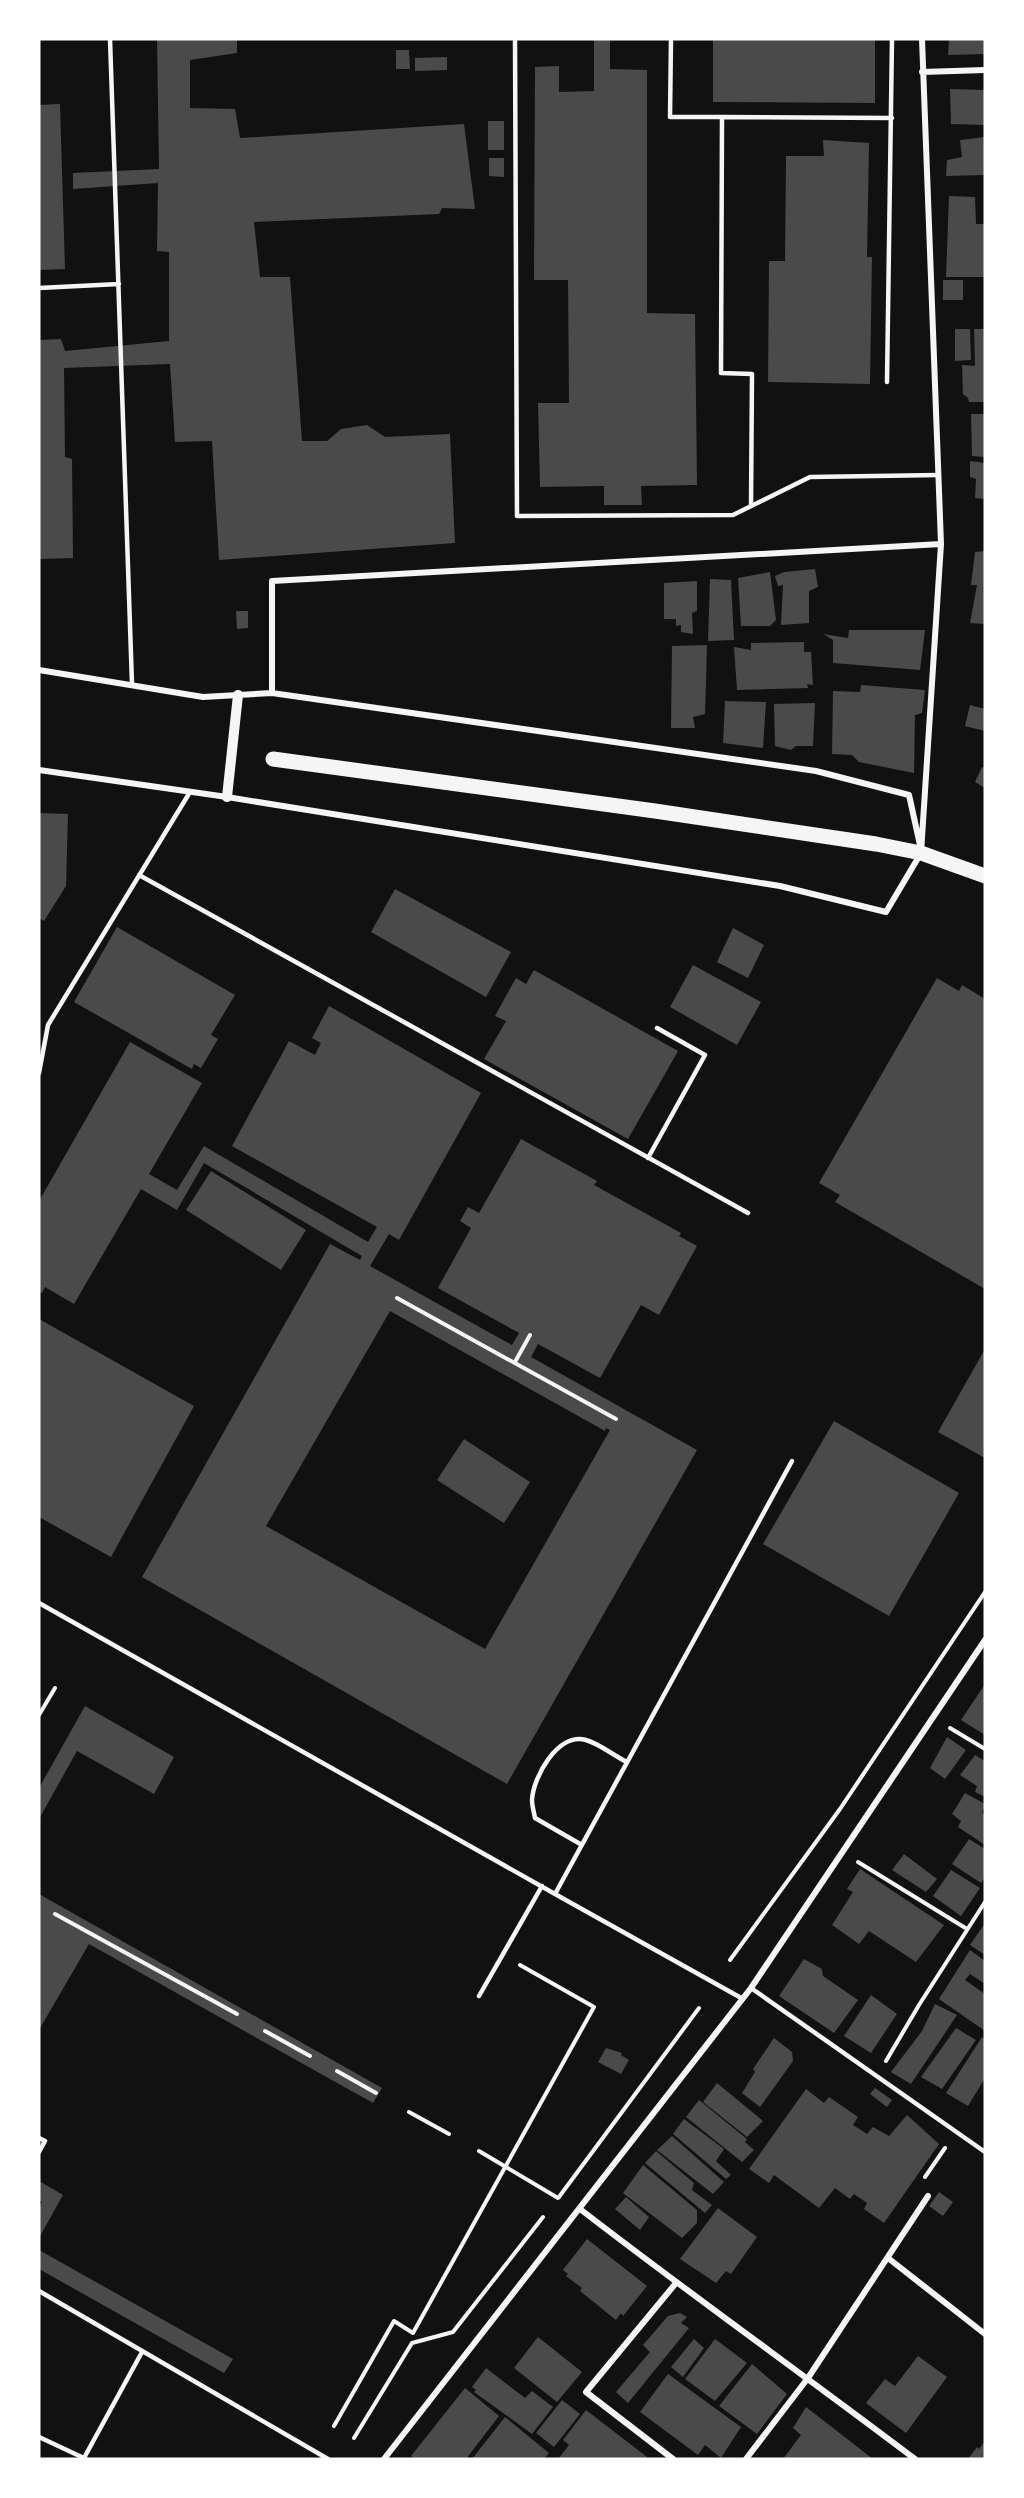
<svg xmlns="http://www.w3.org/2000/svg" width="1024" height="2498" font-family="'Asap Condensed',sans-serif">
<rect width="100%" height="100%" fill="#111"/>
<!-- building -->
<path fill="#4a4a4a" fill-rule="evenodd" d="M157,39H237V53L190,60V108L235,109L240,138L464,124L475,209L442,208L439,214L254,222L260,277H290L302,441H327L341,429L367,425L385,437L450,434L455,543L219,560L212,441L175,442L170,364L64,368L65,457L72,459L73,558L39,559V340L61,339L65,351L169,341V252L157,251L158,183L73,189V173L159,169Z
M594,39H610V69L647,70V313L695,314L697,485L641,486L642,505H604V486L540,487L538,403H569L568,280H534L535,67L559,66V92L594,91Z
M713,39H875V103L713,102Z
M985,39V54L948,55L949,40Z
M396,50H409L410,69H396Z
M447,57V70L415,71V58Z
M950,89L985,90V125L951,124Z
M60,104L65,269L39,270V105Z
M488,121H504V150H488Z
M985,137V175L946,176L947,160L962,157L960,140Z
M823,140L869,143L867,257H872L870,384L768,382L769,261H785L786,156H824Z
M489,158H504V177L489,176Z
M949,196L975,197L976,224H984L985,234V277H946Z
M943,280H963V300H943Z
M955,329H970L971,360L955,361Z
M974,329H985V402H969L968,398L963,394L962,365L975,366Z
M971,414H985V457L972,456Z
M970,461L985,463V499L975,498L976,479L970,477Z
M985,551V624L970,623L977,585H971L975,552Z
M815,569L818,587L809,591V623L781,625L783,585L778,586L775,576L784,572Z
M770,572L776,620L770,626H741L738,578Z
M710,579L731,580L734,640L708,641Z
M697,581V611L692,613L693,634L681,632V625L676,626V619H664V583Z
M236,611H248V628L237,629Z
M849,630H925L920,670L833,663V640L823,634L848,638Z
M804,642V652H811L813,685L807,684L808,688L737,690L734,647L751,650V643Z
M707,645L705,714L693,717L695,728H671L672,646Z
M861,685L925,690L922,713L915,715L914,773L859,762L852,755L832,754L833,691L860,692Z
M725,701L766,702L763,748L723,743Z
M815,703L813,746H796L791,750L775,746L774,704Z
M970,705L985,709V731L965,726Z
M982,767L985,768V788L975,782Z
M39,813L68,814L66,886L44,921L39,918Z
M395,889L511,952L486,997L371,932Z
M117,927L235,995L211,1035L218,1039L201,1068L194,1064L192,1069L74,1002Z
M733,928L764,945L748,978L717,962Z
M693,965L761,1002L737,1045L670,1007Z
M534,970L678,1051L628,1139L484,1059L506,1021L495,1016L516,978L526,984Z
M937,978L959,991L962,985L985,999V1289L835,1202L840,1195L819,1183Z
M329,1006L481,1093L399,1240L389,1234L370,1266L512,1345L519,1333L438,1288L471,1228L460,1221L468,1207L479,1213L521,1139L597,1181L594,1185L681,1233L679,1236L697,1246L659,1315L641,1305L600,1378L538,1344L531,1357L697,1450L507,1784L142,1577L330,1244L360,1260L362,1256L204,1163L177,1210L141,1189L74,1304L45,1287L42,1293L39,1291V1201L130,1042L202,1083L149,1174L177,1190L204,1146L368,1242L377,1227L232,1146L289,1041L315,1055L321,1043L312,1038ZM390,1311L605,1431L606,1428L610,1430L485,1649L266,1526Z
M211,1171L306,1230L281,1270L186,1210Z
M39,1319L194,1406L111,1557L39,1517Z
M985,1349V1458L938,1432Z
M834,1421L959,1493L889,1616L763,1544Z
M464,1439L530,1482L504,1523L437,1480Z
M985,1684V1735L961,1720Z
M85,1706L174,1757L154,1794L77,1751L39,1819V1788Z
M947,1737L966,1750L945,1779L930,1768Z
M975,1755L985,1761V1797L975,1792L977,1786L960,1775Z
M965,1793L985,1804L982,1813L985,1815V1845L958,1827L961,1821L952,1814Z
M969,1839L985,1849V1877L981,1883L952,1864Z
M904,1854L937,1879L926,1892L892,1870Z
M860,1869L944,1925L916,1962L869,1931L859,1944L832,1925L853,1892L847,1889Z
M951,1870L980,1888L961,1916L933,1896Z
M39,1894L382,2088L373,2103L89,1944L39,2030Z
M985,1923V1955L970,1945Z
M970,1950L985,1961V1984L970,1974L965,1980L985,1994V2031L939,1999Z
M804,1959L822,1969L823,1976L858,2000L834,2033L779,1996Z
M871,1995L897,2014L871,2053L844,2036Z
M935,2004L957,2015L911,2084L891,2072L922,2031Z
M956,2028L976,2040L942,2089L921,2077Z
M982,2037L985,2039V2078L968,2106L946,2093Z
M774,2038L792,2052L793,2061L760,2107L742,2093L755,2072L753,2069Z
M606,2048L622,2053L621,2055L629,2060L621,2074L598,2062Z
M717,2083L763,2121L747,2137L703,2102Z
M875,2088L892,2100L887,2107L870,2094Z
M806,2089L824,2103L829,2097L858,2117L853,2125L867,2134L873,2127L889,2136L907,2115L939,2144L884,2223L864,2209L867,2203L854,2194L850,2199L835,2188L819,2208L774,2175L769,2183L749,2169Z
M699,2100L747,2139L745,2142L754,2150L742,2162L686,2117Z
M684,2119L724,2149L716,2161L731,2175L726,2179L673,2134Z
M672,2136L724,2182L713,2194L657,2150Z
M656,2151L694,2183L692,2190L712,2205L705,2213L645,2163Z
M643,2165L697,2210V2223L682,2238L623,2193Z
M39,2181L63,2195L39,2238V2207L42,2202L39,2200Z
M939,2192L953,2202L943,2216L929,2206Z
M626,2197L649,2217L640,2230L615,2209Z
M718,2208L757,2237L731,2274L726,2271L716,2283L680,2259Z
M587,2239L647,2286L623,2316L621,2313L616,2320L580,2291L582,2288L566,2276L568,2274L563,2270Z
M39,2250L233,2359L224,2373L39,2269Z
M680,2313L687,2317L681,2323L689,2328L628,2403L616,2392L650,2352L643,2345L668,2316Z
M538,2337L582,2372L557,2402L514,2368Z
M694,2339L704,2348L683,2377L671,2367Z
M715,2339L747,2363L715,2401L685,2379Z
M918,2356L947,2377L906,2433L866,2403L885,2379L895,2386Z
M752,2364L787,2394L757,2434L719,2406Z
M486,2368L525,2398L532,2391L553,2407L532,2434L474,2392L476,2390L472,2387Z
M668,2374L741,2427L721,2458L705,2445L698,2455L640,2412Z
M465,2388L499,2416L466,2459H415L411,2456Z
M562,2400L580,2414L554,2447L536,2433Z
M806,2407L873,2459H783L801,2435L793,2428Z
M586,2410L647,2457L646,2459H558L569,2445L563,2440Z
M505,2417L549,2453L544,2459H472Z
M985,2441V2459H968L977,2447L979,2449Z"/>
<g fill="none" stroke-linecap="round" stroke-linejoin="round">
<!-- path -->
<path stroke="#f5f5f5" stroke-width="4" d="M397,1298L616,1419
M515,1362L530,1335
M39,1715L55,1688
M950,1728L985,1749
M858,1862L967,1929
M55,1914L237,2014
M730,1960L840,1809L985,1592
M265,2031L310,2056
M886,2061L919,2005L985,1902
M337,2071L376,2093
M409,2112L449,2134
M479,2151L558,2198
M925,2177L945,2148
M559,2197L699,2008
M334,2426L394,2321L413,2333L594,2007L520,1965
M354,2438L412,2343L453,2332L543,2217"/>
<!-- service -->
<path stroke="#f5f5f5" stroke-width="4.5" d="M110,39L132,684
M515,39L517,516L733,515L810,477L939,475
M671,39L670,117H722L721,373L752,374L751,506
M722,117L892,118
M39,288L119,284
M887,382L892,39
M139,875L748,1213
M39,1073L48,1025L190,792
M648,1158L705,1055L657,1028
M39,1603L555,1894
M582,1845L535,1818C534,1812 532,1806 532,1800C533,1777 558,1732 586,1740C600,1744 614,1756 627,1762
M751,1988L985,2152
M479,1996L542,1886
M743,1999L555,1894L792,1461
M39,2138L45,2141L39,2152
M39,2291L328,2459
M39,2437L86,2459
M84,2458L142,2352"/>
<!-- minor -->
<path stroke="#f5f5f5" stroke-width="6" d="M922,72L985,70
M39,670L203,697L272,693L816,771L909,795L920,845
M272,693V581L941,544
M39,770L227,797L780,886L886,912L921,853L941,544L922,39
M580,2209C690,2294 804,2375 915,2459
M888,2258L985,2334
M384,2459L751,1988L985,1640
M673,2459L586,2392L676,2283
M746,2459L808,2378L928,2196"/>
<!-- tertiary -->
<path stroke="#f5f5f5" stroke-width="10" d="M227,797L238,695"/>
<!-- primary -->
<path stroke="#f5f5f5" stroke-width="15" d="M273,759L655,811L876,844L921,853L985,876"/>
</g>
<!-- border -->
<rect width="1024" height="2498" fill="none" stroke="#ffffff" stroke-width="81"/>
</svg>
